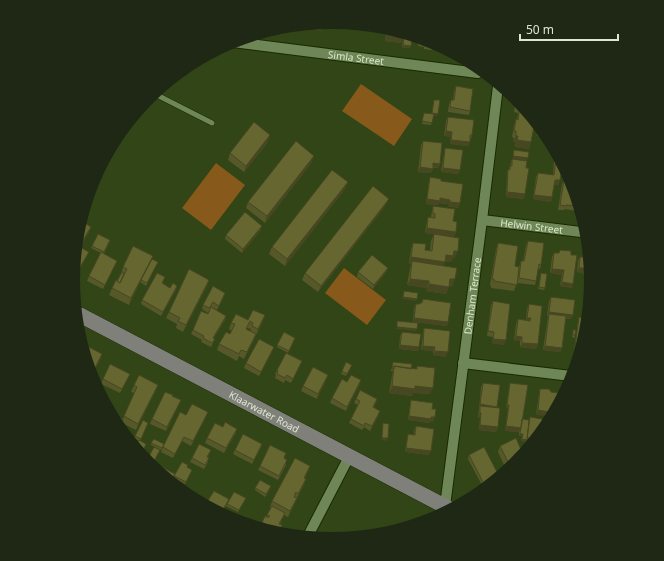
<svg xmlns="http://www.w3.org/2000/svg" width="664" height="561" font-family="'Noto Sans',sans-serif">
<rect width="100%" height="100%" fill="#314517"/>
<!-- green -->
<path fill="#87591a" d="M361,84L412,119L394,146L342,111Z
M216,163L245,185L211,230L182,208Z
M344,268L386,300L367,325L325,293Z"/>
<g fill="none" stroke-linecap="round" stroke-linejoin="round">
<!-- lane casing -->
<g stroke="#182b00" stroke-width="6">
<path id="lane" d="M155,94L212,123"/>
</g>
<!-- street casing -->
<g stroke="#182b00" stroke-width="12">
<g id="street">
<path id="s1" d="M233,42L478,73"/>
<path id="s2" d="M482,220L581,232"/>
<path d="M463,363L571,376"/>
<path id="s3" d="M445,506L482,220L498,86"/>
<path d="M309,534L350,455"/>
</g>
</g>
<!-- secondary casing -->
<g stroke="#182b00" stroke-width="16">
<g id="secondary">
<path id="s4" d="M80,315L448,508"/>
</g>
</g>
<!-- lane -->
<use href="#lane" stroke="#6f8656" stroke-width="5"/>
<!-- street -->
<use href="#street" stroke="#6f8656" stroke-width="10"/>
<!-- secondary -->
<use href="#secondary" stroke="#80807b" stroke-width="15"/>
</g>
<!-- wall -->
<path fill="#575829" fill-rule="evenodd" d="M386,33L412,38L410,48H402L403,37L401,43L385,41Z
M419,39L431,42L438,47V48H433L432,50L424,49V47L418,46Z
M456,86L470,111L469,115L448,112L449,104L451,100H453L454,91Z
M434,100L437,116H433L431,125L422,124L424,113L432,114Z
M517,101L534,126L529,149L515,147L516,142H513L514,138L512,137L514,126L516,119L517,120L518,113L514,112L515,105Z
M448,117L472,135L471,139H470L468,146L450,144L451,137L444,136L446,121Z
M423,141L440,164L438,168H433L431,173L418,172L421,145Z
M268,142L244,172L228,160L230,153Z
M445,148L459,174L441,172L444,153Z
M555,158L562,168L560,180L558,185L554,184L552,197L551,202L533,199L536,177L538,173L553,175L554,160Z
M512,159L526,168L524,199L506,197L507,174L510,166Z
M312,162L265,223L246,208L248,202Z
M563,170L567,176L563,175Z
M430,177L441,181L460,203L458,208L448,206L449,204L439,203L438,205L426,204L429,182Z
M564,180L571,182L577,211L565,209L564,210H558L562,184Z
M345,189L285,266L269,254L272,247Z
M386,205L318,292L302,280L305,273Z
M433,206L453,221L456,232L454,237L425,233L427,221L428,217H431L432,211Z
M262,226L260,231L242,253L225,239L226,235Z
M434,234L455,258H453L451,262L445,261L443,266L453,286H449L446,294L426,291L427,288L407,285L410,268L411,264H409L411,249L413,243L425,250H430L431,241Z
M110,240L104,254L117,261L103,289L87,281L89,276L101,253L91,248L92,246Z
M528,241L541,265L540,269H538L536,281L535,285L517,283L514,291L491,288V286L490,285L496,249L498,243L515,266L519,267L521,261H523L526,245Z
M560,250L571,255L572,288L560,286L562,275L550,273L552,257L554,253H559Z
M586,256L589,276L583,275V273L577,272L578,261L580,257H585Z
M151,261L158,262L146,286L140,282L129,305L109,295L112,288L117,281L121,274L123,267Z
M388,268L386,272L373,289L357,277L358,272Z
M541,273L545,288L544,290L538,289Z
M209,280L207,286L183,332L176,328L177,324L166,318L169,312Z
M164,281L163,283L170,288L177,286L176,290L161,316L141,304L142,300Z
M225,293L217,310L211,307L208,313L202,309L203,305Z
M551,297L571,319H565L562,348L560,352L543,350L548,316H547L549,301Z
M423,299L448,322L447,326L413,322L414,308L416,304H420V303H421Z
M493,301L504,345L492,343L493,337L487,336L491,305Z
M529,304L538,344L536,349L520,347V341L514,340L516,324L518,319L526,320L527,309Z
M208,314L226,316L225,320L214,338L213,343L211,347L201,342L202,340L191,334L193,330Z
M579,317L576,352L574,351L578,321Z
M248,320L263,321L244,359L239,356L237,361L217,350L219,344L230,334L232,331L229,329L231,323ZM247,328L251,329L250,331L246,330Z
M424,328L446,357L433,355V351L421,350L423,333Z
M573,330L575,335V338L572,337Z
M402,332L419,347L418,351L399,349L400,336Z
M295,338L288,353L277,347V345Z
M272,352L259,376L244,368L246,363Z
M393,362L411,369H416L417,366L430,394L413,393L412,396L389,393L393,371H391Z
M300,365L291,383L285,380L284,383L275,378L276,375L275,374L277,370Z
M351,367L346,376L341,374L342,371Z
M328,375L317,399L301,391L303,386Z
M128,378L120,393L101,384L103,379Z
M347,382L360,384L346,411L330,403L332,398Z
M483,383L497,407V408L498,427L496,432L479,430L480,418H478L479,409L481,387Z
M510,383L522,419L529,420L530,417L529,442L521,441L522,436H519V432L505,431L508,409H506L509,387Z
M134,385H158L155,392L136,430L122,423L118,417L123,419L134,393L131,392Z
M540,389H549L536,415L539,394Z
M172,396L179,405L166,431L150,424L152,419Z
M356,399H377L374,407L379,415L370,431L364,427L362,430L349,423L358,405L354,403Z
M411,400L432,409L433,422L430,421L429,423L408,420L410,404Z
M186,415L206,417L191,446L182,441L173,458L161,452L163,447Z
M148,423L140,441L146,444L143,451L140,449L137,445L139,441L134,438L135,436Z
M416,426L429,455L405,452L407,439L408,434L414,435V431Z
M223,427L236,433L224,453L205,443L207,438Z
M151,443L164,444L161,450L151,445Z
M262,444L260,449L252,464L233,454L235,450Z
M500,446L515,463L506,469L498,452Z
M209,454L208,457V462L204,469L190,462L192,458Z
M469,455L498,474L482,485L468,459Z
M284,459L286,465L278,480L258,470L260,466Z
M310,466L305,478L304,485L296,500L294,505L288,517L284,515L280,524L282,525L281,529L261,525L266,517L271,508H270L272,501Z
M187,467L192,470L185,484L174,478V476Z
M255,488L270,489L265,497L255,490Z
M245,500L238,512L226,506L227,504Z"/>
<!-- shaded-wall -->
<path fill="#474722" d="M332,22L371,30L370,31L327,25L328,23Z
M316,25L323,26L321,31L304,28Z
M387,34L404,36L401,43L385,41Z
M434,44L438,47V48H433Z
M403,45L411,46L410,48H402Z
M432,113L438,114L437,116H431Z
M446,131L452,132L451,137L444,136Z
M538,132L541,136H536Z
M270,135L268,142L244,172L246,166Z
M516,136H518L516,142H513Z
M451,140L470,142L468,146L450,144Z
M517,140L531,142L529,149L515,147Z
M314,156L312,162L265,223L267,216Z
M513,156L528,158L527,161L513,159Z
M433,163L440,164L438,168L432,167Z
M420,167L433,169L431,173L418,172Z
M443,168L460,170L459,174L441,172Z
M555,180H560L558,185L553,184Z
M348,182L345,189L285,266L287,259Z
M507,192L525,194L524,199L506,197Z
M534,195L552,197L551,202L533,199Z
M440,198L450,200L449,204L439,203L438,205L426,204L427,199Z
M389,199L386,205L318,292L321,286Z
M450,202L460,203L458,208L448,206Z
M262,226L260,231L242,253L243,249Z
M91,227L90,231L81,246L82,242Z
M427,228L456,232L454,237L425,233Z
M454,251H458L455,258H453L451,262L443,261L446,255Z
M89,252L87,256L78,273L74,275L75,271Z
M153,256L150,263L129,305L131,298Z
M411,257L445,262L442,268L412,261L411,264H409Z
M388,268L386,272L373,289L374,285Z
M579,268H585L583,273L577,272Z
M552,269L564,270L562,275L550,273Z
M584,270L589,271V276L583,275Z
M410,279L429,281L427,288L407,285Z
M450,279H455L453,286L447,285Z
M209,280L207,286L183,332L186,325Z
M562,282L573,284L572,288L560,286Z
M429,284L449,287L446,294L426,291Z
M177,286L176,290L161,316L163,312Z
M225,293L224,297L217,310L219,306Z
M403,297L417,299L416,301L402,299Z
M549,312L573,315L571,319L549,316V314L548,316H547Z
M265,315L263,321L256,335L258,329Z
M226,316L225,320L212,342L213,338Z
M414,318L448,322L447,326L413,322Z
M527,318H531L529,322H525Z
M397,327L417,329L416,331L396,329Z
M256,334L254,341L244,359L247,352Z
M516,336L522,337L520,341L514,340Z
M493,339L506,340L504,345L492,343Z
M522,343L538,344L536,349L520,347Z
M400,345L419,347L418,351L399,349Z
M423,346L435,347L433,351L421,350Z
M545,346L562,348L560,352L543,350Z
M575,347H577L576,352L574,351Z
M434,351L448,352L446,357L433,355Z
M102,354L101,359L92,375V374Z
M328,375L327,379L317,399L318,394Z
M361,380L360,384L346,411L347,407Z
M158,385L155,392L136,430L138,424Z
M392,386H415L433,388L430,394L413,393L412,396L389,393Z
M181,400L179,405L166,431L167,427Z
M480,404L497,407L496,411L480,406L479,409Z
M507,405H509L508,409H506Z
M538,410L549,412L546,416L536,415Z
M380,411L379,415L370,431L372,426Z
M208,412L206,417L191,446L193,441Z
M480,413H481L480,418H478Z
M409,416L431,417H435L433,422L430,421L429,423L408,420Z
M480,425L498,427L496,432L479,430Z
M506,426L521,428L519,432L505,431Z
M237,429L236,433L224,453L226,448Z
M520,434H523L522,436H519Z
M382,438H388L387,441L381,440Z
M527,438H532L529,442L521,441L522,439L527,440Z
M406,448L431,451L429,455L405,452Z
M310,466L308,472L301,484Z
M306,479L304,485L288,517L290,511Z"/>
<!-- building -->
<path fill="#656630" stroke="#474722" d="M323,24V26L316,25Z
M387,33L404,36L387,34Z
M404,36L412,38L411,46L403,45Z
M426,41L431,42L434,43L426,42Z
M456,86L473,89L470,111L450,107L451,100H454Z
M434,100H440L438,114L432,113Z
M517,101L534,126L531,142L517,140L518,136H516V131H514L516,119L518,120L520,106H517Z
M424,113L434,114L432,123L422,121Z
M448,117L474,120L472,135H470V142L451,140L452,132L446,131Z
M254,122L270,135L246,166L230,153Z
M296,141L314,156L267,216L248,202Z
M423,141L442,143L440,164L433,163V169L420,167Z
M445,148L463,150L460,170L443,168Z
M514,150L529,152L528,158L513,156Z
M512,159L527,161L526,168H529L525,194L507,192L508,169L510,170V166H512Z
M556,159L562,168L560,180H555L552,197L534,195L538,173L554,175Z
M332,170L348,182L287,259L272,247Z
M430,177L441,179V181L463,184L460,203L450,202V200L440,198V201L427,199Z
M564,180L570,181L571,182L576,206L566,205V206L560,205Z
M373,186L389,199L321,286L305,273Z
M433,206L455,209L453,221L457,222L456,232L427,228L428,217L435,218V214L433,213Z
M245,212L262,226L243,249L226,235Z
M85,223L91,227L82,242L81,241Z
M98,234L110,240L104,252L92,246Z
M434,234L459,238L458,251H454L453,256L446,255L445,262L411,257L413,243L426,244L425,250L432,251Z
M528,241L544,243L541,265L539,264L536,281L519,278L521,261H524Z
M498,243L518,246L515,266L519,267L517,285L494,281V279H492Z
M133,246L153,256L131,298L112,288L116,280L120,283L127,269L123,267Z
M80,247L89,252L79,269L75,271Z
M560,250L571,251V255H577L573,284L562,282L564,270L552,269L554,253H559Z
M101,252L117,261L105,285L89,276Z
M372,255L388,268L374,285L358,272Z
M580,257H586L589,271L584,270L585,268H579Z
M152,259L158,262L147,283L141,280Z
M412,261L457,268L455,279H450L449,287L429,284V281L410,279Z
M189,269L209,280L186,325L178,321L180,318L169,312Z
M122,272L124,273L120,283L117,281Z
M157,273L165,277L162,283L170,288L173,283L177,286L163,312L142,300Z
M541,273L547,274L545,288L539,287Z
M213,286L225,293L219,306L213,302L209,308L203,305Z
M404,291L418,293L417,299L403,297Z
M551,297L575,300L573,315L549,312Z
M423,299L451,303L448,322L414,318L416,304H420V303H422Z
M493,301L510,304L506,340L493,339L494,332L488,331Z
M529,304L542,306L538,344L522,343V337L516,336L518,319L530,321L531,318H527Z
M211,307L226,316L213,338L215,339L212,343L203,338L204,336L193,330L201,311L208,314Z
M253,310L265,315L258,329L252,326L253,323L250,321L246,329L256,334L247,352L241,350L239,354L219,344L226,332L230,334L235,324L231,323L236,314L248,320Z
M549,314L566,316L562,348L545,346Z
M579,317L583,318L577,347H575Z
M397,321L418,323L417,329L397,327Z
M424,328L450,331L448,352L434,351L435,347L423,346Z
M573,330H576L575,335H573Z
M284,332L295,338L289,351L277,345Z
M402,332L421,334L419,347L400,345Z
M259,339L274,347L261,372L246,363Z
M87,346L102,354L92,374Z
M286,353L302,361L293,379L287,375L285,378L277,374L278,371L277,370Z
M346,362L352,365L347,374L342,371Z
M393,362L412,364L411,369L394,366V369H392Z
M110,364L130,374L122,389L103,379Z
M394,366L417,369V366L435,368L433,388L415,386V389L392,386Z
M313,367L328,375L318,394L303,386Z
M139,375L158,385L138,424L124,416L137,387L134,385Z
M351,375L361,380L347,407L332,398L342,379L347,382Z
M483,383L500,385L497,407L480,404Z
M510,383L528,385L521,428L506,426L509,405H507Z
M540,389H549L551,392L559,393L558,399L549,412L538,410Z
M360,390L377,399L373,407L380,411L372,426L365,423L364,426L351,419L360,401L356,399Z
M165,392L173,395L172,396L181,400L167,427L152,419Z
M411,400L433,403L432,409H436L435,417H431V419L409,416Z
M192,404L208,412L193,441L184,437L175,454L163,447L180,412L186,415Z
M480,406L500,408L498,427L480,425L481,413H480Z
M118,417L123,419L122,422Z
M530,417L542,419V420L543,421L532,438H527Z
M522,419L529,420L527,440L522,439L523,434H520Z
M143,420L148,423L141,439L135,436Z
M225,422L237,429L226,448L207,438L215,423L223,427Z
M383,423L389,424L388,438H382Z
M416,426L434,429L431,451L406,448L408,434L415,435Z
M243,434L262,444L254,460L235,450Z
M516,438L522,452L515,463L510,466L500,446Z
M154,439L164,444L162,448L151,443Z
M139,440L146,444L144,449L137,445Z
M199,444L211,450L207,457L209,458L205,465L192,458Z
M270,445L286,453L284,458L287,460L279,476L260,466Z
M154,447L160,450L152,465L149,463L147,460Z
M484,447L498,474L484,484L469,455Z
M295,458L310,466L304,478L306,479L298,494L296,492L294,497L297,498L290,511L272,501Z
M182,462L188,465L187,467L192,470L186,482L174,476Z
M160,466L175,474L172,479L159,470Z
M260,480L271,486L266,494L255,488Z
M214,491L229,499L222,512L207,502Z
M234,492L246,498L239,510L227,504Z
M272,506L285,513L279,524L282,525L280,529L261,525L265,516L268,518L270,516L267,515Z
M235,515L247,522L233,519Z"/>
<g text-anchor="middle" stroke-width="3" stroke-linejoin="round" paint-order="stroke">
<!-- street labels -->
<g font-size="10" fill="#dbe8ce" stroke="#1e2814">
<text dy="4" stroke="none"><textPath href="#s1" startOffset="124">Simla Street</textPath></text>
<text dy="4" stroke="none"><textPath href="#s2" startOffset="50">Helwin Street</textPath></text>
<text dy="4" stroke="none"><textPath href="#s3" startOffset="212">Denham Terrace</textPath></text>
<text dy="4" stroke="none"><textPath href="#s4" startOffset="208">Klaarwater Road</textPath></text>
</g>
</g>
<!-- crop -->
<path d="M0 0H664V561H0ZM331 29H333A251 251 0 0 1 584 280V281A251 251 0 0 1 333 532H331A251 251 0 0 1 80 281V280A251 251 0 0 1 331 29Z" fill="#1e2814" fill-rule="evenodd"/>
<!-- scale -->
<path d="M520 34v6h98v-6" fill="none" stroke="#dbe8ce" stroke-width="2"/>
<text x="526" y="34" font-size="12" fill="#dbe8ce" stroke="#1e2814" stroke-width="3" paint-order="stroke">50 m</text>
</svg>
